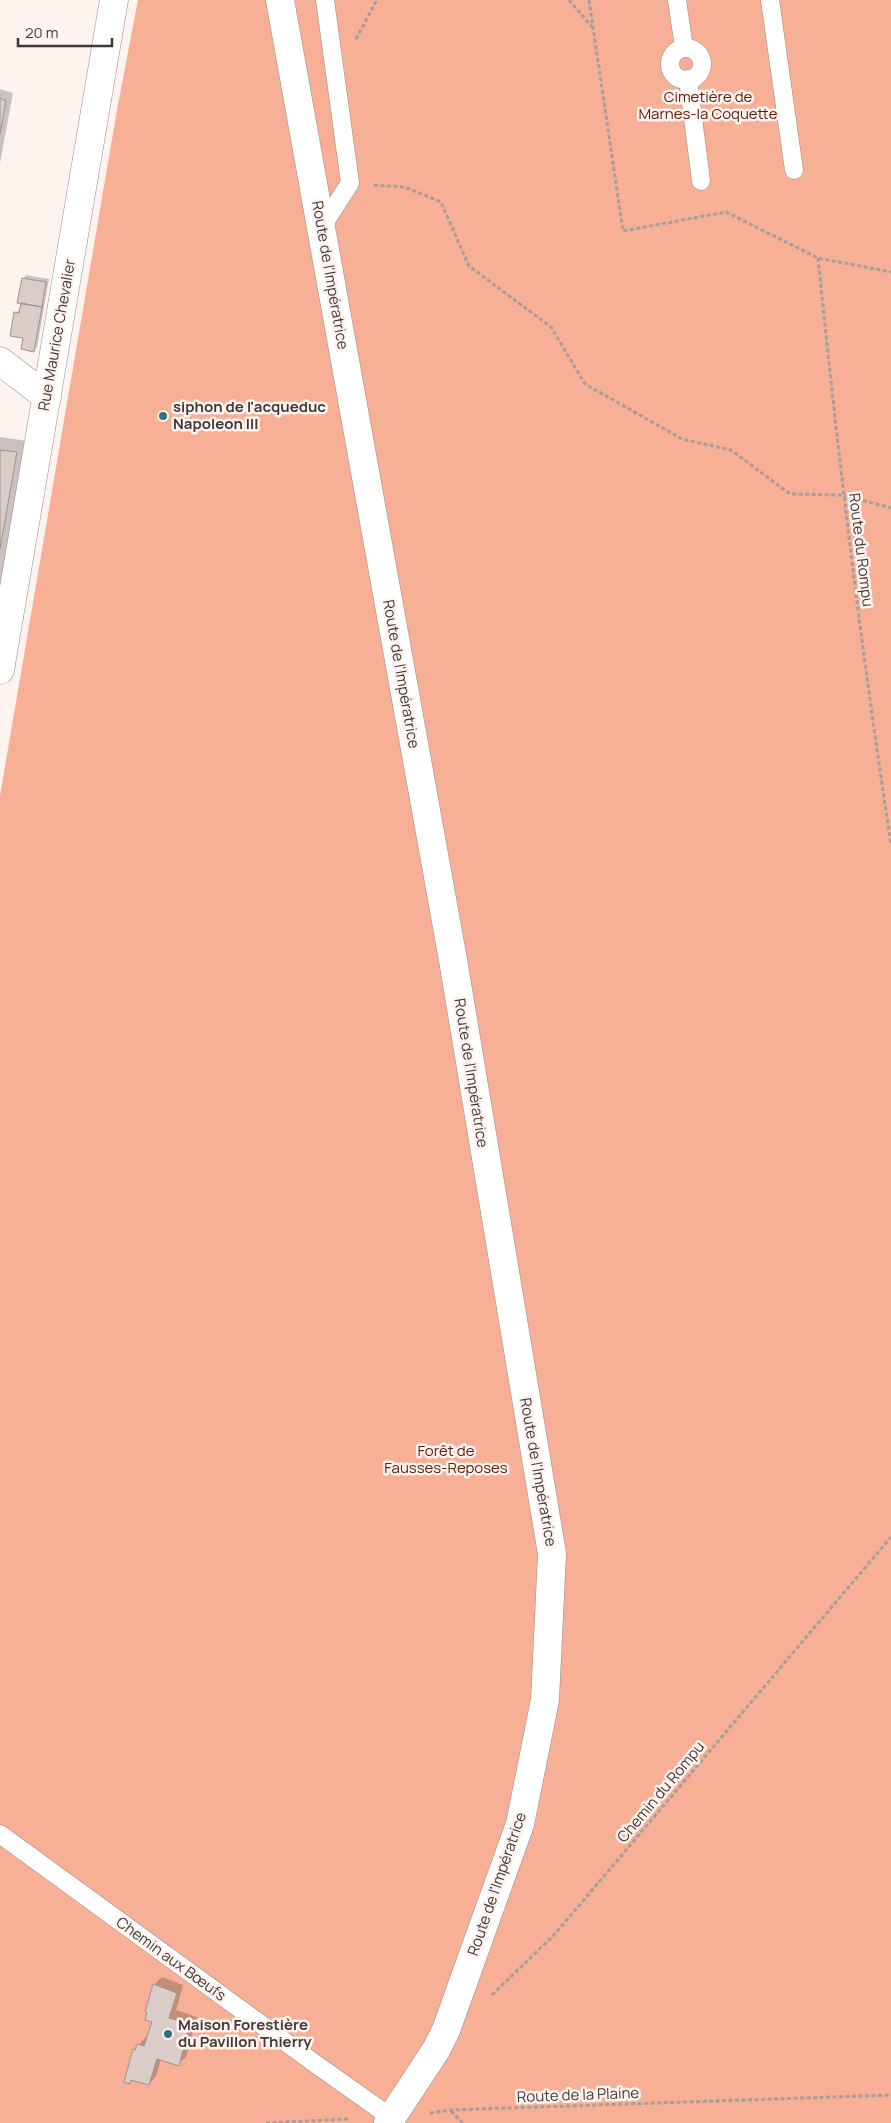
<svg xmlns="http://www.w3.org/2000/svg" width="891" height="2123" font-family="Manrope,sans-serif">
<rect width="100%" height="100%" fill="#fef3ef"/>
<!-- green -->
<path fill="#f7af95" d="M138,0H891V2123H0V796L117,110Z"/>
<!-- shadow -->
<path fill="#0003" d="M0,89L13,93L0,163Z
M26,275L49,279L37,347L34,350L25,337L15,313L21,309L23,279Z
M0,437L27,441L0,600Z
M162,1977L183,1985L176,2010L197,2017L186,2057L178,2064L161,2059L156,2076L149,2084L133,2079L130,2082L134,2050L146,2037L148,2038L154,2021V1985Z"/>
<!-- building -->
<path fill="#dacdc9" stroke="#9f938e" d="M0,98L6,101L0,134Z
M22,278L46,282L42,307L17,303Z
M21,303L42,307L34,352L21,349L23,338L10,336L14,312L19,313Z
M0,450L17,452L0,549Z
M153,1984L177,1993L169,2018L190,2024L179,2066L157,2059L149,2085L131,2080L130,2084L124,2082L133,2049L135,2050L137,2044L144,2046L152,2022L145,2020L147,2013L145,2012Z"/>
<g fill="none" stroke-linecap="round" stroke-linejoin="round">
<!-- service casing -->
<g stroke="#988c88" stroke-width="19">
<path id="service" d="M677,0L684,48
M770,0L794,170
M670 64a16 16 0 1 1 32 0a16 16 0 1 1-32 0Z
M688,79L701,181
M321,228L350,183L325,0
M0,1834L317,2065L392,2118"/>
</g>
<!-- minor casing -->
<g stroke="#988c88" stroke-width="29">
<path id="minor" d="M280,0L453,960L552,1554L545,1700L520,1824L446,2030L436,2050L388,2123
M0,361L47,397
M0,670L114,0"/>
</g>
<!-- path -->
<path stroke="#a69e9b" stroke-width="3" stroke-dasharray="4 2.5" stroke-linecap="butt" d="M569,0L593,28
M589,0L623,231L726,212L818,258L891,272
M356,39L377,0
M374,185L405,187L441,202L469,266L551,327L585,384L682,439L731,450L790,494L843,495L891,508
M818,258C838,454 861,649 891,844
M492,1995L555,1934L891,1537
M451,2111L463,2123
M430,2113L451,2110L891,2095
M266,2123L349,2119"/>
<!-- service -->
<use href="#service" stroke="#fff" stroke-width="18"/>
<!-- minor -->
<use href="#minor" stroke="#fff" stroke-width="28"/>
</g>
<!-- markers -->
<g fill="#307184" stroke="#fef3ef" stroke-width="2">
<circle cx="163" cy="416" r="5"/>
<circle cx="168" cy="2034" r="5"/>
</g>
<g text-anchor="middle" stroke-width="5" stroke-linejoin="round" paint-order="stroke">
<!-- park labels -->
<g font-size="15" fill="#5b230d" stroke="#fef3ef">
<text x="708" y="102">Cimetière de<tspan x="708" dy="17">Marnes-la Coquette</tspan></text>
<text x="446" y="1456">Forêt de<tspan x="446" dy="17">Fausses-Reposes</tspan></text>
</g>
<!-- street labels -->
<g font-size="15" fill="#3f3a38" stroke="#fef3ef">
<text transform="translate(330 275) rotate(80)" y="5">Route de l'Impératrice</text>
<text transform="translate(57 335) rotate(-80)" y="5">Rue Maurice Chevalier</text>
<text transform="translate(861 550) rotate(83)" y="5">Route du Rompu</text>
<text transform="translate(401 674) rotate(80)" y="5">Route de l'Impératrice</text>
<text transform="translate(471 1073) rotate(81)" y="5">Route de l'Impératrice</text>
<text transform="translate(538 1472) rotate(80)" y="5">Route de l'Impératrice</text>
<text transform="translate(661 1792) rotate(-50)" y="5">Chemin du Rompu</text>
<text transform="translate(497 1884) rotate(-71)" y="5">Route de l'Impératrice</text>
<text transform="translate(171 1959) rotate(36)" y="5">Chemin aux Bœufs</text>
<text transform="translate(578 2095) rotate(-2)" y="5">Route de la Plaine</text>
</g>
<!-- poi labels -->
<g font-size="15" font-weight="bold" fill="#3f3a38" stroke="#fef3ef" text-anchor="start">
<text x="173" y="412">siphon de l'acqueduc<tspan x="173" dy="17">Napoleon III</tspan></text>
<text x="178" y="2030">Maison Forestière<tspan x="178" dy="17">du Pavillon Thierry</tspan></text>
</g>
</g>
<!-- scale -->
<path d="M18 38v8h94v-8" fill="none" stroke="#3f3a38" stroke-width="2.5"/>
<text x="25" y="38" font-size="15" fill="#3f3a38" stroke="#fef3ef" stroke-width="4" paint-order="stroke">20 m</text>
</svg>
